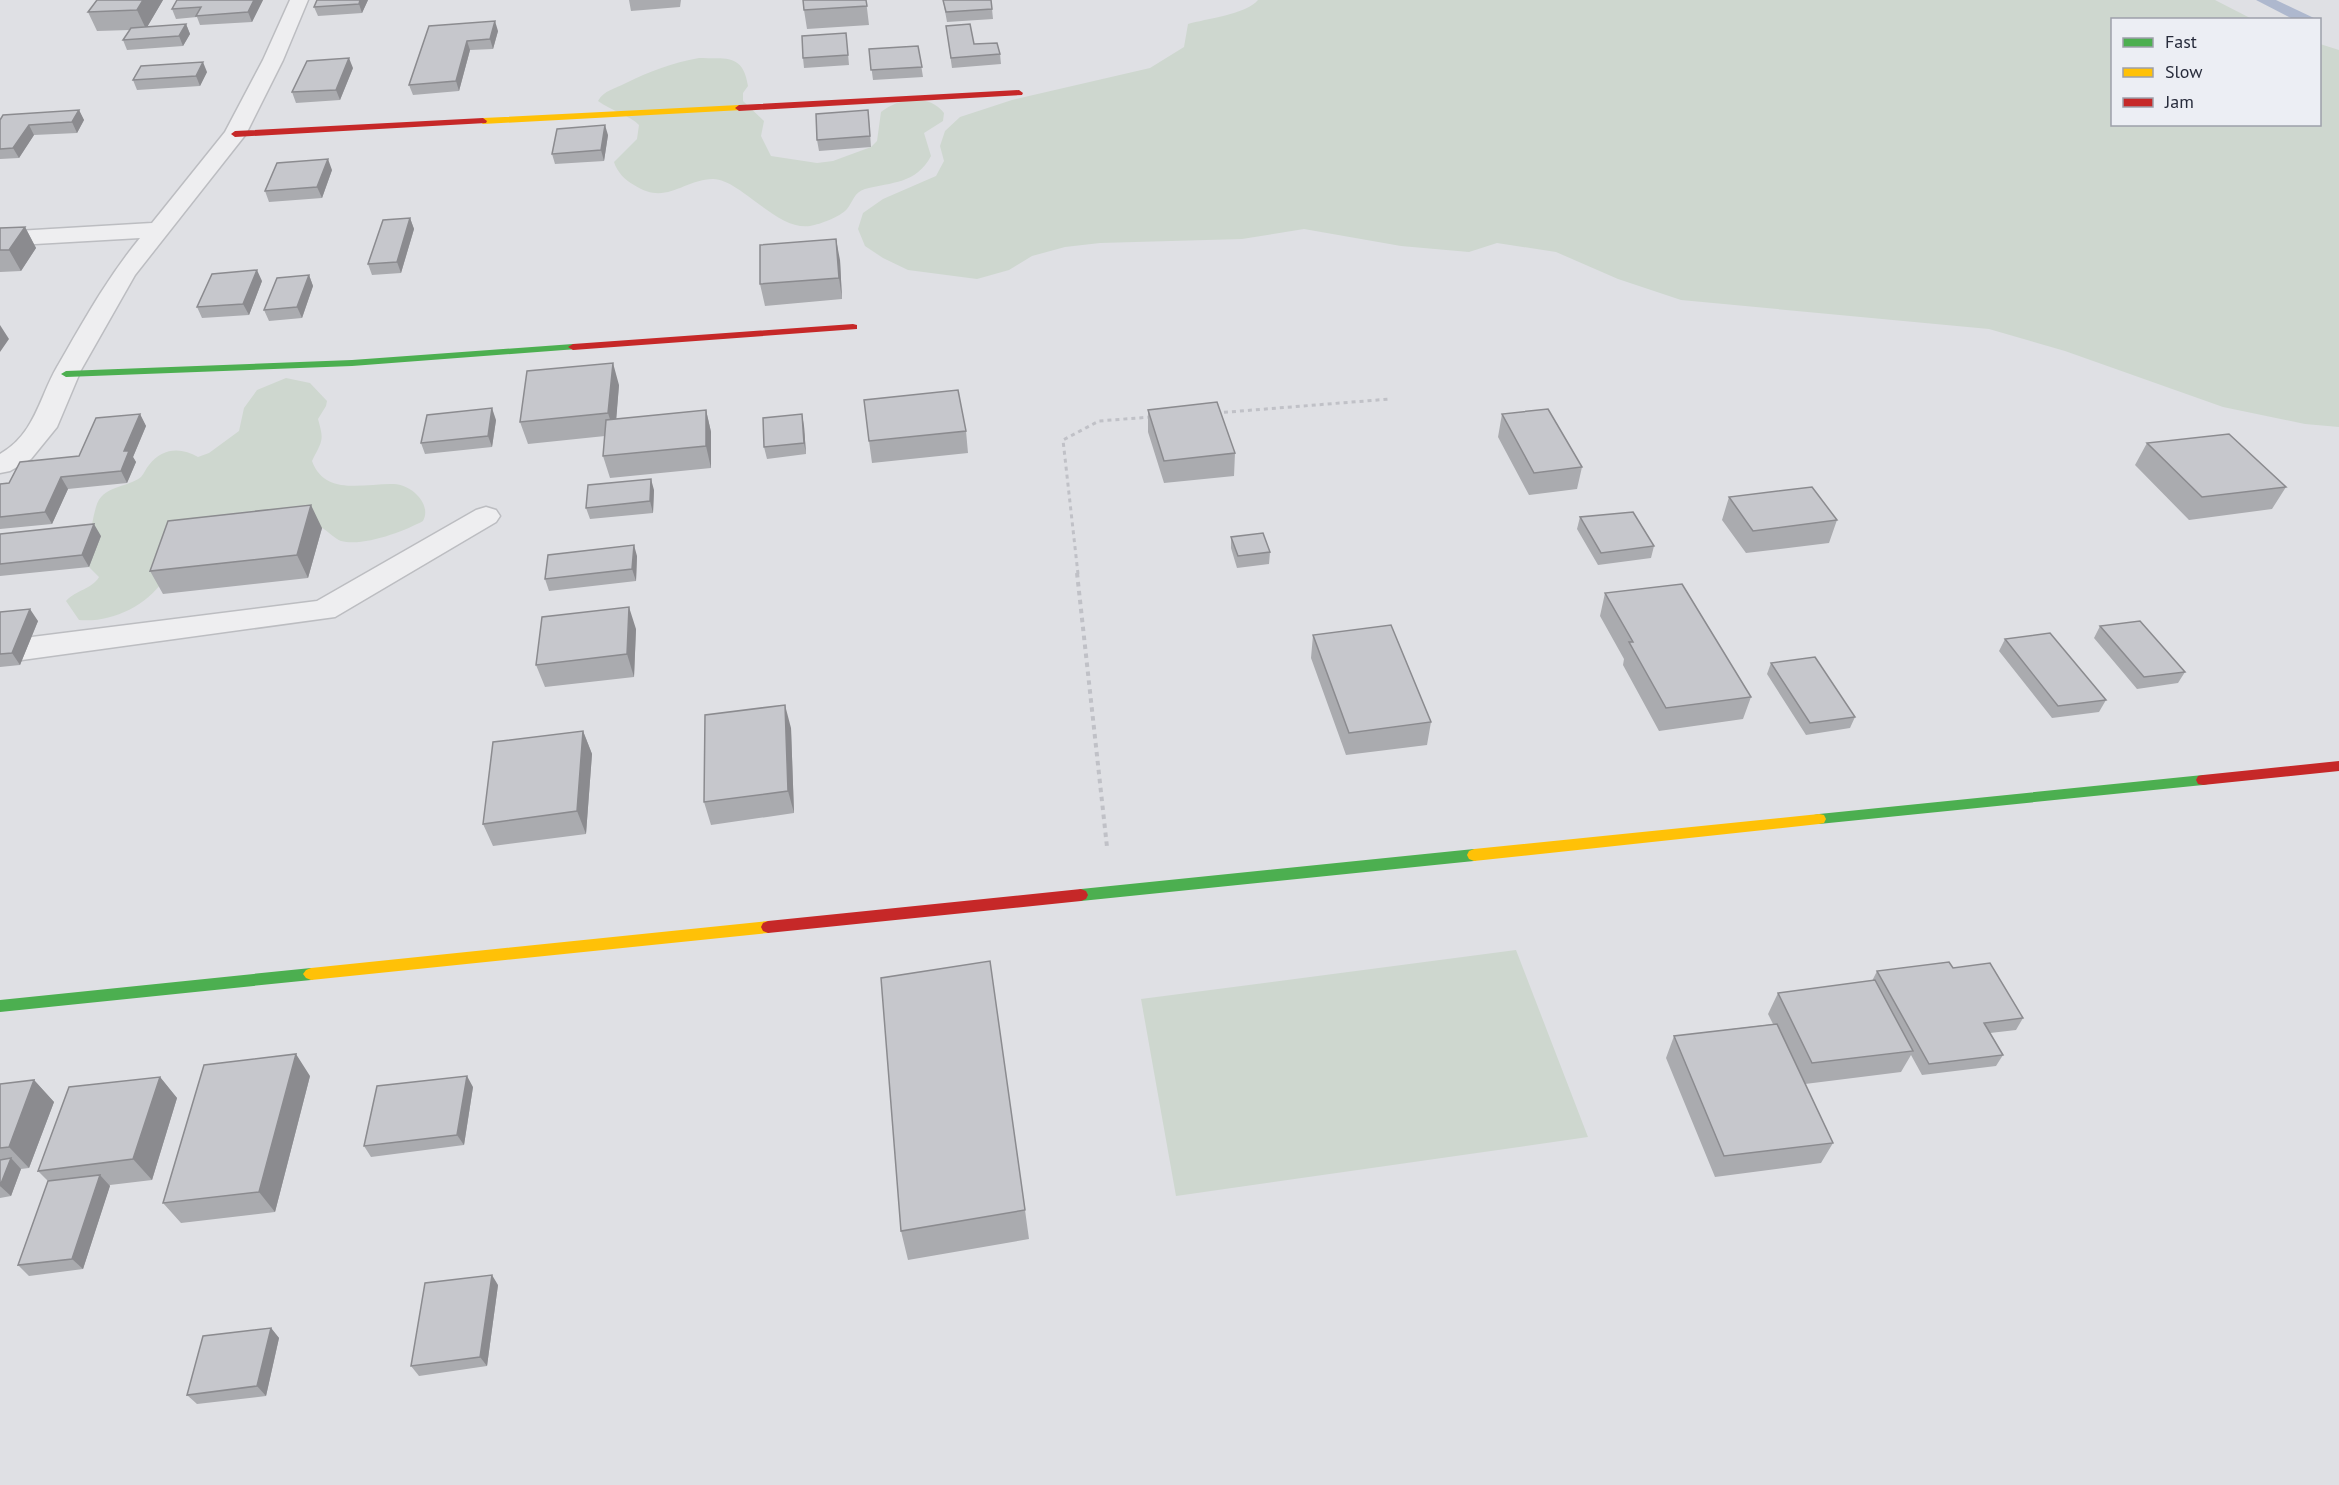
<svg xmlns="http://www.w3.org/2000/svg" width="2339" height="1485" font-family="'PT Sans',sans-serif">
<rect width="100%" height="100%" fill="#dfe0e4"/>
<!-- green -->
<path fill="#ced7cf" d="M1258,0H2215L2252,19L2112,20V124H2320V44L2339,50V427L2305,424L2223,407L2065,351L1989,329L1681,300L1618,279L1556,252L1497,243L1469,252L1401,246L1304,229L1242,239L1100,243L1065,247L1032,256L1009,270L977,279L908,270L883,258L865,246L858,229L863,213L883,199L936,176L944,161L940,146L945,131L960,117L1012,100L1150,68L1184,47L1188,24C1205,19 1247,14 1258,0Z
M699,58C726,59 743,53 748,86L743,93V101L764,121L761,136L771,156L817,163L833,161L871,147L877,141L881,112C898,98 929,93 944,113L943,121L924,133L931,156C916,184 892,182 865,189C854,192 853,202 847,209C840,217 821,224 810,226C777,231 740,179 713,179C682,180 666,206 634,185C625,180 617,172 614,162L637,139L639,125C631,116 610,110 598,101C604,90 615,89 626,83C650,71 672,63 699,58Z
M286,378L310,383L327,401L326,406L318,419C324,441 323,439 312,461C325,497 366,483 394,484C412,485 432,504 423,521C405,531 363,547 341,541C335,539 328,531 322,528L163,581C145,607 110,623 79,620L66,601C76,590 92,589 99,577L89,567C90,546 90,527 96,507C102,485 127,488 141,477C144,474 146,468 149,465C162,448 181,447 198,457L209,453L239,431L244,408L257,390Z
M1516,950L1588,1137L1176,1196L1141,999Z"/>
<!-- water -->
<path fill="#aeb8ce" d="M2256,0H2276L2316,19H2293Z"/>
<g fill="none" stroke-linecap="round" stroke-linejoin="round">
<!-- street casing -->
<g stroke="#bcbdc1" stroke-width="3">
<path id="street" d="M290,0H308L283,60L246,134L135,275L81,370L57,427L31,459L10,471L0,473V454C35,434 39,398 57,367C83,322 107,278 140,238L0,246V232L152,223L225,132L263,60Z
M486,507L496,510L500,516L496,522L335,617L0,663V641L317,601L476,510Z"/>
</g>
<!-- path-far1 -->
<path stroke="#c0c1c7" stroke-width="3" stroke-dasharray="4 4" stroke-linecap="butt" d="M1216,413L1390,399
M1078,574L1063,440L1099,421L1151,417"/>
<!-- path -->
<path stroke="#c0c1c7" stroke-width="4" stroke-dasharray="4.5 4.5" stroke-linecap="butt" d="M1077,573L1107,847"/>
<!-- street -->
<use href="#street" fill="#eeeef0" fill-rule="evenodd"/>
<!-- fast -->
<path fill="#4caf50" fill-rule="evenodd" d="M573,344L578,347L577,349L352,366L66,377L61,374L66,371L352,360Z
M2203,775L2208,776L2210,780L2208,784L2203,785L1819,824L1814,823L1812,819L1814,815L1819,814Z
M1474,849L1479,851L1481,855L1479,859L1474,861L1081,901L1076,899L1074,895L1076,891L1081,889Z
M311,968L316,970L319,974L316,978L311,980L0,1012V1000Z"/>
<!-- slow -->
<path fill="#ffc107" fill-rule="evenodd" d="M739,105L742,106V110L483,124L479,121L483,118Z
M1819,814L1824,815L1826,819L1824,823L1819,824L1474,861L1469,859L1467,855L1469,851L1474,849Z
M768,921L773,923L775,927L773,931L768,933L311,980L306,978L303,974L306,970L311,968Z"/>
<!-- jam -->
<path fill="#c62828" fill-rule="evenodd" d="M1019,90L1023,93L1022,95L739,111L735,108L739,105Z
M483,118L487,121L486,123L235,137L231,134L235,131Z
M853,324L857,325V329L573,350L568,347L573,344Z
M2339,761V771L2203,785L2198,784L2196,780L2198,776L2203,775Z
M1081,889L1086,891L1088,895L1086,899L1081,901L768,933L763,931L761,927L763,923L768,921Z"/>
</g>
<!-- wall -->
<path fill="#aaabaf" d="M97,0H163L147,27L186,24L190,34L183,46L127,50L123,40L130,30L97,31L88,12Z
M263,0L252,22L200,25L197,17L176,19L172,9Z
M317,0H368L362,13L318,16L314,7Z
M629,0H681L680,7L631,11Z
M866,0L869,25L807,29L804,10Z
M943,0L992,9L993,19L947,22Z
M429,26L498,31L493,49L470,50L459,91L413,95L409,85Z
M946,26L974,44L1000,54L1001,64L952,68Z
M847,43L849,65L804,68L803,58Z
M918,46L923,77L873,80L869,49Z
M353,68L340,100L296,103L292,92Z
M207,72L200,86L137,90L133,80Z
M79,110L84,120L77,133L34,135L19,158L0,159V120Z
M869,120L871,147L819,151L817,140Z
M608,135L604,161L555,164L552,154Z
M332,170L322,198L269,202L265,191Z
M410,218L414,229L401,273L372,275L368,264Z
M25,227L36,248L21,271L0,272V228Z
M840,260L842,299L765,306L760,284Z
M309,275L313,286L302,318L269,321L264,310Z
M262,281L249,315L202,318L197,307Z
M619,385L616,419L706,410L711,432V468L610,478L603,456L605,436L528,444L520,422Z
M1148,410L1235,453L1234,476L1164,483L1148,432Z
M140,414L146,426L133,457L136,462L127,483L68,489L52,524L0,529V484L9,483L79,456Z
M1502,414L1582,467L1577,489L1529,495L1498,437Z
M496,420L492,447L425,454L421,443Z
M804,426L806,454L767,459L764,447Z
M966,431L968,453L872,463L869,441Z
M2147,443L2286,487L2272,509L2189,520L2135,465Z
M654,490L653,513L590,519L586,508Z
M1729,497L1837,520L1829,543L1746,553L1722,520Z
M1580,517L1654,546L1651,558L1598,565L1577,529Z
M322,528L308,578L163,594L150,571Z
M0,534L101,536L89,567L0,576Z
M1231,537L1270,552L1269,564L1237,568L1231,548Z
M637,556L636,581L549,591L545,579Z
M1605,593L1751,697L1743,719L1659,731L1623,665L1624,659L1600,616Z
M0,612L38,621L20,665L0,667Z
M2100,626L2185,672L2178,683L2137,689L2094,638Z
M636,629L634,677L545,687L536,665Z
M1313,635L1431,722L1427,745L1346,755L1311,658Z
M2005,639L2106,700L2099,712L2052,718L1999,651Z
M1771,663L1855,717L1850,728L1806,735L1767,674Z
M791,728L794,813L711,825L704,802Z
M583,731L592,754L586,834L493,846L483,824Z
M1953,968L2023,1018L2016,1030L1990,1033L2003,1055L1996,1066L1922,1075L1911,1055L1901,1072L1805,1084L1833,1143L1821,1163L1715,1177L1666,1058L1674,1036L1773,1024L1768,1014L1778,993L1872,981L1877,971Z
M310,1076L275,1212L181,1223L163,1203Z
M160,1077L177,1098L152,1180L110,1185L83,1269L29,1276L18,1265L48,1181L38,1171Z
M34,1080L54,1102L29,1168L21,1169L11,1196L0,1198V1084Z
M473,1087L464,1145L371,1157L364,1146Z
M1025,1210L1029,1239L908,1260L901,1231Z
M498,1285L487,1366L419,1376L411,1366Z
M271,1328L279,1338L266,1396L197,1404L187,1395Z"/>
<!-- shaded-wall -->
<path fill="#8b8b8f" d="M143,0H163L146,29L137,10Z
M254,0H263L252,22L248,12Z
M360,0H368L362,13L359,4Z
M495,21L498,31L493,49L490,39Z
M186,24L190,34L183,46L179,36Z
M467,41L470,50L459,91L456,81Z
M349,58L353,68L340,100L336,90Z
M203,62L207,72L200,86L196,76Z
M79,110L84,120L77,133L72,122Z
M29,125L34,135L19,158L13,148Z
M605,125L608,135L604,161L601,150Z
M328,159L332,170L322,198L317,187Z
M410,218L414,229L401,273L397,262Z
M25,227L36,248L21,271L9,250Z
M836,239L840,260L842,299L839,278Z
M257,270L262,281L249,315L243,304Z
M309,275L313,286L302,318L297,307Z
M0,325L9,339L0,352Z
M613,363L619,385L615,435L608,413Z
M492,408L496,420L492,447L488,436Z
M706,410L711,432V468L706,446Z
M140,414L146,426L133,457L136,462L127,483L121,471L124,451Z
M802,414L804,426L806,454L804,443Z
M61,477L68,489L52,524L45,512Z
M651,479L654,490L653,513L650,501Z
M311,505L322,528L308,578L297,555Z
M94,524L101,536L89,567L82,555Z
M634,545L637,556L636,581L632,569Z
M629,607L636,629L634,677L627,654Z
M30,609L38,621L20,665L12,653Z
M785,705L791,728L794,813L788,791Z
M583,731L592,754L586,834L577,811Z
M296,1054L310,1076L275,1212L259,1192Z
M467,1076L473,1087L464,1145L457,1135Z
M160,1077L177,1098L152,1180L133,1159Z
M34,1080L54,1102L29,1168L9,1147Z
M11,1158L21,1169L11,1196L0,1186Z
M100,1175L110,1186L83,1269L72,1259Z
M492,1275L498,1285L487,1366L480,1357Z
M271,1328L279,1338L266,1396L257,1386Z"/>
<!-- building -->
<path fill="#c6c7cc" stroke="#8b8b8f" stroke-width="1.5" d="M97,0H143L137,10L88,12Z
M177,0H254L248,12L196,16L201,7L172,9Z
M317,0H360L359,4L314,7Z
M803,0H866L867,6L804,10Z
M943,0H991L992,9L946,12Z
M495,21L490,39L467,41L456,81L409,85L429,26Z
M186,24L179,36L123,40L131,28Z
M970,24L974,44L997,43L1000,54L951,58L946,26Z
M846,33L848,55L803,58L802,36Z
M918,46L922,67L871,70L869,49Z
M349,58L336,90L292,92L307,61Z
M203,62L196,76L133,80L141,66Z
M79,110L72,122L29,125L13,148L0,149V120L3,115Z
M868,110L870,136L817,140L816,114Z
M605,125L601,150L552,154L557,129Z
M328,159L317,187L265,191L277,163Z
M410,218L397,262L368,264L383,220Z
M25,227L9,250H0V228Z
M836,239L839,278L760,284V245Z
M257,270L243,304L197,307L212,274Z
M309,275L297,307L264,310L277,278Z
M613,363L608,413L520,422L527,371Z
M958,390L966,431L869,441L864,400Z
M1217,402L1235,453L1164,461L1148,410Z
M492,408L488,436L421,443L427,415Z
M1548,409L1582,467L1534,473L1502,414Z
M706,410V446L603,456L606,420Z
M140,414L124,451H129L121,471L61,477L45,512L0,517V484L9,483L20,462L79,456L96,418Z
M802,414L804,443L764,447L763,418Z
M2229,434L2286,487L2202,497L2147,443Z
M651,479L650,501L586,508L588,485Z
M1812,487L1837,520L1753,531L1729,497Z
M311,505L297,555L150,571L168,521Z
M1633,512L1654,546L1601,553L1580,517Z
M94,524L82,555L0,564V534Z
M1263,533L1270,552L1238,556L1231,537Z
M634,545L632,569L545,579L548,555Z
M1682,584L1751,697L1666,708L1629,642H1633L1605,593Z
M629,607L627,654L536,665L542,617Z
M30,609L12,653L0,654V612Z
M2140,621L2185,672L2144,677L2100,626Z
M1391,625L1431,722L1349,733L1313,635Z
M2050,633L2106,700L2058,706L2005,639Z
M1815,657L1855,717L1810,723L1771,663Z
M785,705L788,791L704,802L705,715Z
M583,731L577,811L483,824L493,742Z
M990,961L1025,1210L901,1231L881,978Z
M1949,962L1953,968L1990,963L2023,1018L1984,1023L2003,1055L1929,1064L1877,971Z
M1875,980L1913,1051L1812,1063L1778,993Z
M1777,1024L1833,1143L1724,1156L1674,1036Z
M296,1054L259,1192L163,1203L204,1065Z
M467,1076L457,1135L364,1146L377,1086Z
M160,1077L133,1159L38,1171L69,1087Z
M34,1080L9,1147L0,1148V1084Z
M11,1158L0,1186V1160Z
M100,1175L72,1259L18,1265L48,1181Z
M492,1275L480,1357L411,1366L425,1283Z
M271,1328L257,1386L187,1395L203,1336Z"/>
<!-- legend -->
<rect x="2111" y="18" width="210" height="108" fill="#eceef4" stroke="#9da0aa" stroke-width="1.5"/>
<rect x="2123" y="38" width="30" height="9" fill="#4caf50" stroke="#9da0aa" stroke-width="1.5"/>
<text x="2165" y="48" font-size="18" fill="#272b3b">Fast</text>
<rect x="2123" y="68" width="30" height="9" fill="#ffc107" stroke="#9da0aa" stroke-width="1.5"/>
<text x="2165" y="78" font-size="18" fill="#272b3b">Slow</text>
<rect x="2123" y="98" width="30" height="9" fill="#c62828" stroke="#9da0aa" stroke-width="1.5"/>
<text x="2165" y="108" font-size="18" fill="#272b3b">Jam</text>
</svg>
